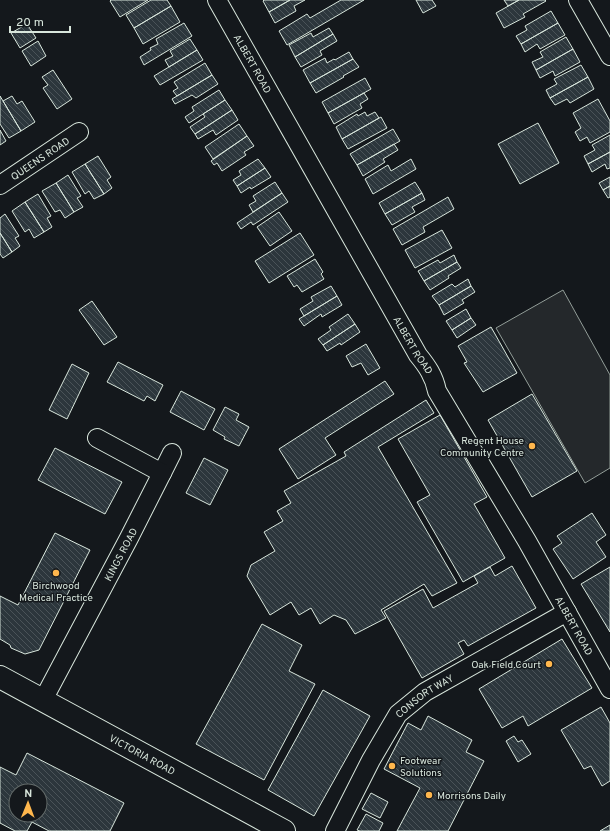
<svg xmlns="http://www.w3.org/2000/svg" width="610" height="831" font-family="Overpass,sans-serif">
<defs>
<pattern id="building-back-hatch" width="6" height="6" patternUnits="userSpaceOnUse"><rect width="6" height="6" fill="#2c363c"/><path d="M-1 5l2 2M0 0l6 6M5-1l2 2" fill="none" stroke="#4a5358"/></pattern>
</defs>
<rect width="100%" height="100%" fill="#14181c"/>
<!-- parking -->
<path fill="#24282b" stroke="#939e99" d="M563,290L610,375V468L585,483L496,328Z"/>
<!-- building -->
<path fill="url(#building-back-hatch)" stroke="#d8e6dc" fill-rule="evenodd" d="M111,0H148L120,17L110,1Z
M151,0H167L171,6L134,28L126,15Z
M264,0H290L269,12L263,1Z
M290,0H305L294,6L296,11L275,23L269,12Z
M341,0H364L287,45L279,31L307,14L310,18Z
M416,0H432L436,6L423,13Z
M504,0H519L508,6Z
M519,0H545L546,1L523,14L525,17L504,28L496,13Z
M171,6L180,22L143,44L134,28Z
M551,11L558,23L521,44L516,36L527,30L525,26Z
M184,23L192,36L144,65L140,57L151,50L150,48L158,44L156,39Z
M558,23L565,35L540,49L537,44L525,52L521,44Z
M27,24L36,38L20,48L11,33Z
M329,28L333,34L295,57L289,45L311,33L313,37Z
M333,34L337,41L320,51L322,55L301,67L295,57Z
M566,37L573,49L536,70L532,62L543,57L540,52Z
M190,39L197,50L169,67L165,60L173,56L170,51Z
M38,41L46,56L31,66L22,51Z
M573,49L580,62L555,76L553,71L540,78L536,70Z
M197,50L203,60L160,85L154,76Z
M349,52L353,59L310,83L303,70L325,58L327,63L334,59L335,60Z
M353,59L359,67L343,76L344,77L316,93L310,83Z
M205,63L212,75L177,96L173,91L178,88L174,82Z
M581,65L588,77L550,98L546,90L557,84L554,79Z
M53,70L72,99L57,109L43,88L48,85L42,77Z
M212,75L218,84L196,98L192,95L175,104L172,99Z
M588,77L594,89L570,103L567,99L555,105L550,98Z
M365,78L371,89L328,113L322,102Z
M219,90L225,100L189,123L185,117L194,111L192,107Z
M364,93L368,99L360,104L362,108L334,124L328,113Z
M0,96L21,131L9,138L0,124Z
M12,96L17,104L22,101L35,122L21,131L3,101Z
M598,99L610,121V132L590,143L587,137L580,141L575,132L581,128L573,113Z
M225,100L232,110L195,134L190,127L205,117L203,114Z
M232,110L238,120L216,135L213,130L198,139L195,134Z
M365,112L367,116L375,112L379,118L342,139L336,127L357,114L358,116Z
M381,117L387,128L348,149L342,139Z
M538,123L559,163L520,184L498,144Z
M239,124L247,136L213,159L205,147Z
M393,129L400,141L357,165L350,154Z
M0,130L6,141L0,145Z
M610,135V152L588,164L584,156L595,150L592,145Z
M247,136L254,146L244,152L246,155L222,171L217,163L214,165L211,161Z
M394,144L398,150L383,159L385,162L363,176L357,165Z
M610,152V168L607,169L605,164L592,172L588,164Z
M98,156L111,177L107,180L112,188L104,194L85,164Z
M258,159L265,168L237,186L233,180L241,175L239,171Z
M411,159L416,169L373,194L365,179L388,165L391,171Z
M85,164L104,194L94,199L89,191L85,194L72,172Z
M265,168L271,177L251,189L250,187L241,193L237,186Z
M68,175L81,196L77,198L83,207L74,212L56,183Z
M610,177V186L603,190L599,183Z
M275,182L282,193L253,212L249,205L256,201L253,196Z
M415,182L422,193L385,214L379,203Z
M56,183L74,212L65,218L60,210L55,212L42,191Z
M610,186V197L608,198L603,190Z
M282,193L288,202L253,225L251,222L241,229L237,223Z
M422,193L425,200L412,207L415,212L392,225L385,214Z
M38,194L51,216L47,218L52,227L44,232L25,202Z
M448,197L454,209L423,227L425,232L402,245L393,229Z
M25,202L44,232L34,238L29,229L25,232L12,211Z
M279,212L292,231L270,246L257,227Z
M5,214L19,236L15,238L20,246L12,252L0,233V218Z
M442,230L452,248L415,268L405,250Z
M0,233L12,252L3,258L0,254Z
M300,233L314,255L269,283L255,261Z
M454,255L457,262L424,281L418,271L438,260L440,263Z
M315,259L323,272L321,274L324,279L302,292L297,285L294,287L287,276Z
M457,262L461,268L448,276L449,278L430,290L424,281Z
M468,279L471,286L439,305L432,296L452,284L455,287Z
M331,286L337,296L304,316L300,309L313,301L311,297Z
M471,286L475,292L462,300L464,303L444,315L439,305Z
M337,296L342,305L322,317L321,314L304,326L299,319Z
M92,301L117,337L104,345L79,310Z
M466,309L471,318L452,330L446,321Z
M348,314L355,324L323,345L318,339L331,330L329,327Z
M471,318L476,325L457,338L452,330Z
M355,324L360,332L341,345L340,343L327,351L323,345Z
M491,327L517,373L483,392L464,363L467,362L458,346Z
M366,344L380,368L368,375L361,363L352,367L346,356Z
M118,362L163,385L155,401L147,396L144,401L107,382Z
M72,364L89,373L67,419L49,410Z
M385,381L394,394L325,438L336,455L298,479L279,449Z
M181,391L215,409L204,430L170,412Z
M532,394L577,471L532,497L488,420Z
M426,400L434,413L378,447L457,583L432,596L424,584L381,610L386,618L355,634L346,620L334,615L320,624L311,608L299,615L291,602L270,615L247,576L251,565L275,551L264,532L283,521L277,511L291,503L284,491L346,456L344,452Z
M225,407L239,414L236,420L249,427L239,446L224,439L225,437L213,430Z
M440,415L487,497L474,504L505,558L463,582L417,502L430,495L398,439Z
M55,448L122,482L105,514L38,480Z
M204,458L228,470L210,505L186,493Z
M592,513L606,535L596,542L606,557L573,579L553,549L562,543L557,536Z
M55,533L90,550L39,650L25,654L11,648L10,645L0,639V596L18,605Z
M512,566L536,608L468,646L464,640L458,643L464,654L422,678L384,611L423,589L433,608L478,583L474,576L490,567L495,576Z
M610,567V632L581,584Z
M262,624L302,645L289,671L315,684L264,780L196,744Z
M562,639L592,688L528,726L523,716L502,728L479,689Z
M323,690L370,716L314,816L268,790Z
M601,707L610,723V781L602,786L591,766L584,769L561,730Z
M428,716L472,740L466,752L484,761L448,831H397L420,788L384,769L408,723L421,730Z
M514,736L518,742L522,740L531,754L518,762L506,741Z
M27,753L124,803L110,831H49L32,822L27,831H15L0,823V767L16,775ZM16,791H40V815H16Z
M371,793L388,802L380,818L362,809Z
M366,814L383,823L379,831H360L357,830Z
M610,825V831H600Z"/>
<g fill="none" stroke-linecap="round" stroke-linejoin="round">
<!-- minor casing -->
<g stroke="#d8e6dc" stroke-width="20">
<g id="minor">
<path id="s1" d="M217,0L418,355C427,366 434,376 437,391L527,541L610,689"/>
<path d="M578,0L610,56"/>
<path id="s2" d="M0,185L79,132"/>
<path d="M162,473L172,453"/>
<path id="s3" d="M43,700L129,538L162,473L97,438"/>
<path id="s4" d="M335,831L371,760L398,714L425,692L567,612"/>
</g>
</g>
<!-- tertiary casing -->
<g stroke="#d8e6dc" stroke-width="24">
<g id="tertiary">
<path id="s5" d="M0,677L284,831"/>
</g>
</g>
<!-- minor -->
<use href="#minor" stroke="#14181c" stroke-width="18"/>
<!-- tertiary -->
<use href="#tertiary" stroke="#14181c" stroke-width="22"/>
</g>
<!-- markers -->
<g fill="#ffb74d" stroke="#14181c" stroke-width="1.5">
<circle cx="532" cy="446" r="4"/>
<circle cx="56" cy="573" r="4"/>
<circle cx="549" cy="664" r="4"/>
<circle cx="392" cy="766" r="4"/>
<circle cx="429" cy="795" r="4"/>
</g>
<g text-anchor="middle" stroke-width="3" stroke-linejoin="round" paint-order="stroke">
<!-- street labels -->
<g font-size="10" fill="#d8e6dc" stroke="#14181c">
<text dy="4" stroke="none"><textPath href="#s1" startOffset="73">ALBERT ROAD</textPath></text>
<text dy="4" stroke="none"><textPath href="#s2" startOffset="48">QUEENS ROAD</textPath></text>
<text dy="4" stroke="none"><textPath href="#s1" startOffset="397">ALBERT ROAD</textPath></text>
<text dy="4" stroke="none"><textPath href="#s3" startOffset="165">KINGS ROAD</textPath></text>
<text dy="4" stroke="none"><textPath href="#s1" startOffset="721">ALBERT ROAD</textPath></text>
<text dy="4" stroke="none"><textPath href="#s4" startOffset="165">CONSORT WAY</textPath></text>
<text dy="4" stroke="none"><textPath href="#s5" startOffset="162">VICTORIA ROAD</textPath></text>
</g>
<!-- poi labels -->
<g font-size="10" fill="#d8e6dc" stroke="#14181c" text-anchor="end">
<text x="524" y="444">Regent House<tspan x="524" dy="12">Community Centre</tspan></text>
<text x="56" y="589" text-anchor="middle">Birchwood<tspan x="56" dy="12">Medical Practice</tspan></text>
<text x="541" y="668">Oak Field Court</text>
<text x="400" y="764" text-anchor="start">Footwear<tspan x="400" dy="12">Solutions</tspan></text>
<text x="437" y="799" text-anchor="start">Morrisons Daily</text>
</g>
</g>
<!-- north arrow -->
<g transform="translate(28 803) rotate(1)"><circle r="19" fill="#14181c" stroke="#626a69"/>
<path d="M0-3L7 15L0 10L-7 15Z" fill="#ffb74d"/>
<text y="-6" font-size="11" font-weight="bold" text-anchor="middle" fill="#d8e6dc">N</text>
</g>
<!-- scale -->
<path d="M10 26v6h60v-6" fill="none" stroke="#d8e6dc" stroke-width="2"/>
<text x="16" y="26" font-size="12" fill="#d8e6dc" stroke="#14181c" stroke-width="3" paint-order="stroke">20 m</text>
</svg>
